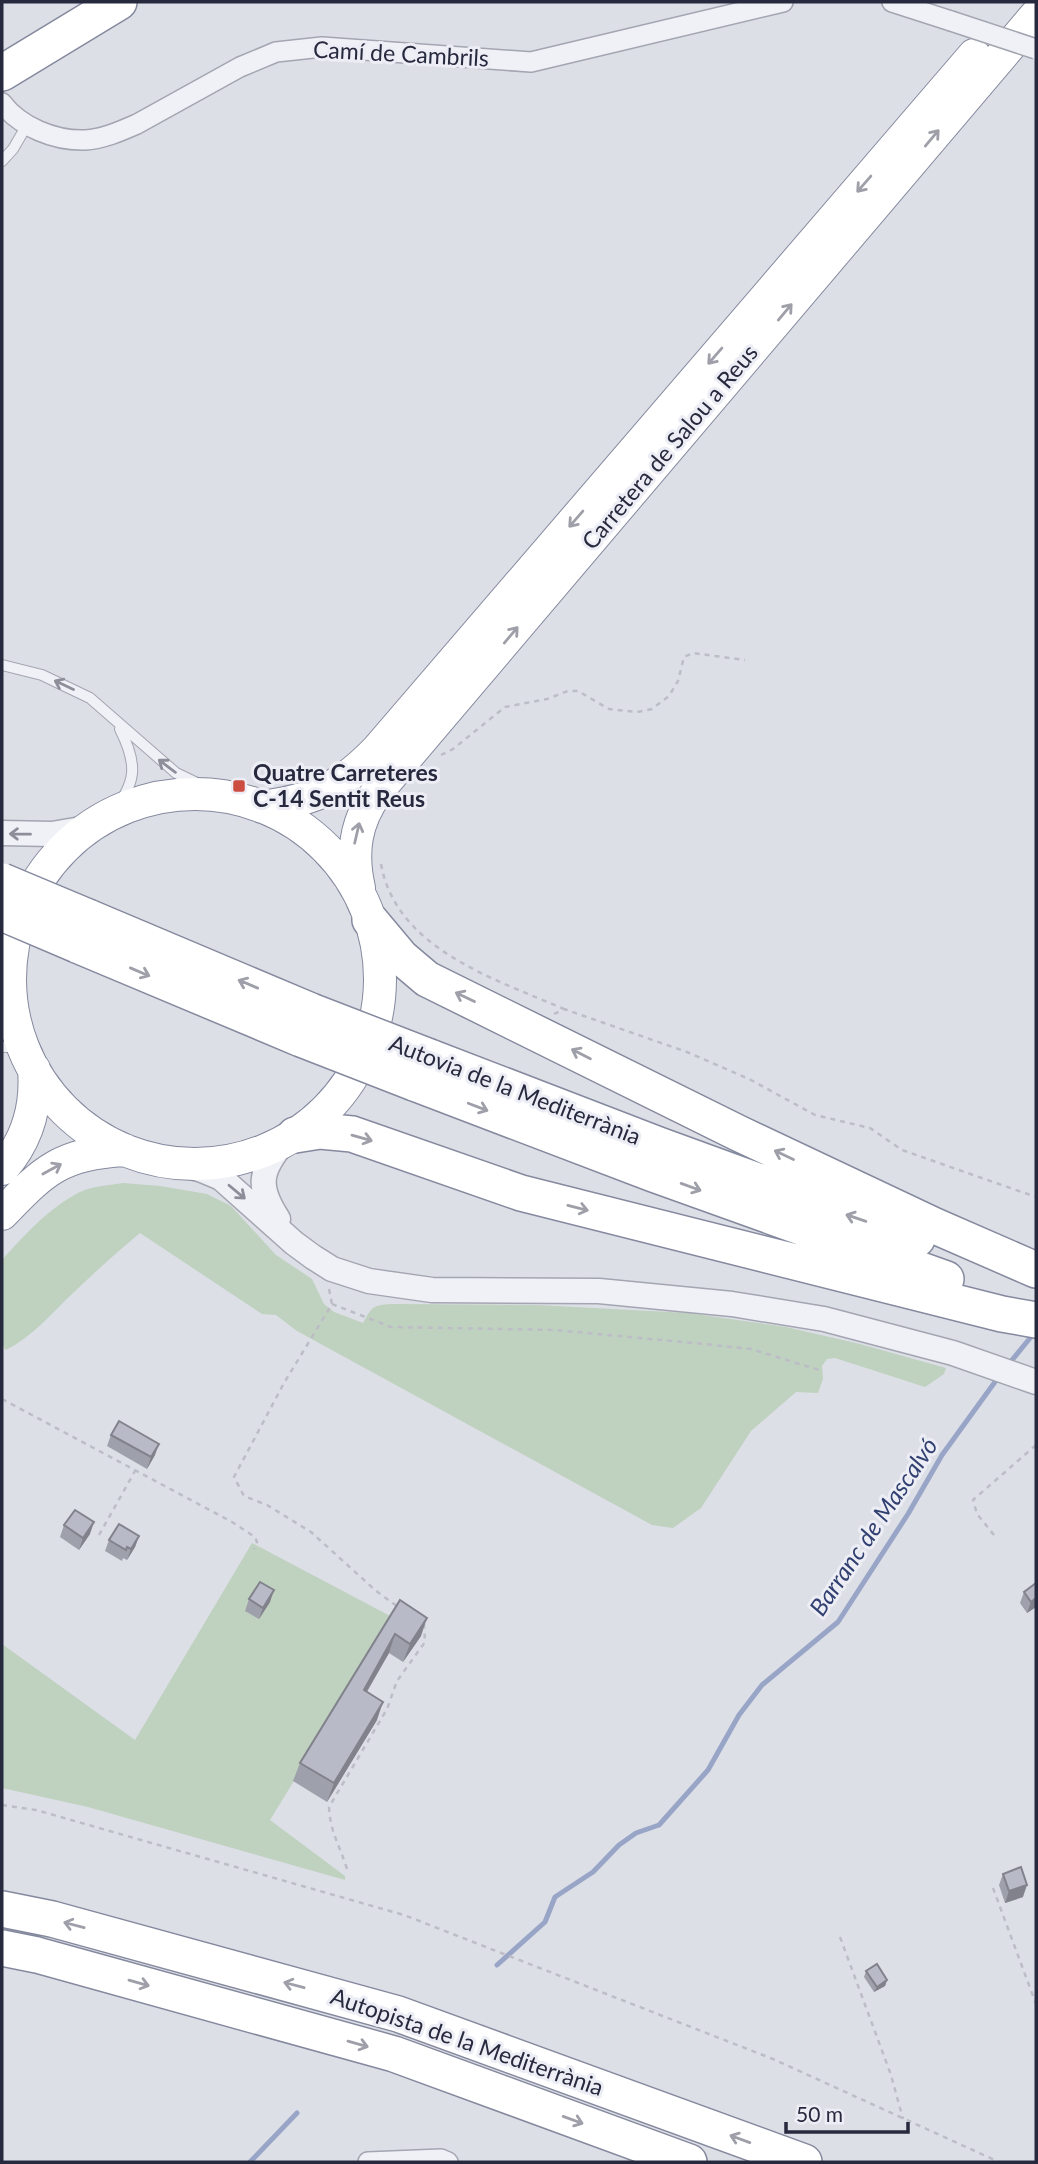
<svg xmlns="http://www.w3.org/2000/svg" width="1038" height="2164" font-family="Lato,sans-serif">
<rect width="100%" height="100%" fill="#dddfe7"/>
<!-- grass -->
<path fill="#bfd1bf" d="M123,1183L160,1186L207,1194L231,1206L276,1255L312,1279L324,1304L334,1312L363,1323C372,1307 372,1305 392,1304L538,1305L688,1313L786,1327L860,1344L946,1368L944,1374L925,1387L835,1358L827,1359L822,1366L823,1379L818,1393L796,1392L751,1431L701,1508L673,1528L652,1525L297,1331L276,1315L262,1314L140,1233C117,1252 94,1273 72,1294C50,1315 33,1336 6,1350L2,1345V1260C24,1235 50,1207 80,1192C93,1186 110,1185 123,1183Z
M252,1543L394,1618L270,1820L345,1876V1880L88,1807L2,1788V1644L135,1740Z"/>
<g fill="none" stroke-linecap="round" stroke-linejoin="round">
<!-- stream -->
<path stroke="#98a5c7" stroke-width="5" d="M1008,1365L1035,1332
M497,1965L545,1922L555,1897L593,1872L619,1845L636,1833L659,1825L708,1770L739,1715L762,1685L838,1622L908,1514L942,1455L1000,1375
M250,2162L297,2113"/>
<!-- service casing -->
<g stroke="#a3a5b1" stroke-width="12">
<path id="service" d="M2,161L13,149L27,125
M2,665L42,675L90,698L176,773L226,797
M111,814C137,783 138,765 120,729
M2,1027L7,1021L12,1002
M2,1047H10L30,1062"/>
</g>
<!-- minor casing -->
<g stroke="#a3a5b1" stroke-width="22">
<path id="minor" d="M892,2L951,21
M2,103C20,127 55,141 85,140C103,139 121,131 137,124L240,67L276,52L322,47L531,62L783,2
M368,2162L441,2159L448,2162"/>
</g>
<!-- tertiary casing -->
<g stroke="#a3a5b1" stroke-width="27">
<path id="tertiary" d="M2,833L52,834L87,828
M2,971L10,985
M176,1163L202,1170L221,1178L294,1243L313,1257L332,1269L369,1281L432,1290L599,1291L732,1304L824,1319L953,1353L1036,1382
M278,1219C257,1187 259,1171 284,1142"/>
</g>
<!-- trunk casing -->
<g stroke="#85899e" stroke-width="34">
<path id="trunk" d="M10 979a185 185 0 1 1 370 0a185 185 0 1 1-370 0Z
M262,807C314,800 340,788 377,750L974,55
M359,888C351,853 355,822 377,792L1036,15
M2,1169C28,1140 37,1106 34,1069
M2,1214C45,1169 61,1154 125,1150"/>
</g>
<!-- motorway casing -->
<g stroke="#85899e" stroke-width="38">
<path id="motorway" d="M2,73L119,2
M88,917L311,1011
M370,920L401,957L427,979L738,1133L935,1226L1036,1270
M77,945L301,1039
M430,1057L659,1145L917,1239
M414,1083L653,1174L946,1279
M295,1135L320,1131L352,1134L521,1193L1002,1314L1036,1320
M2,1909L52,1919L398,2014L804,2162
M2,1948L37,1955L394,2054L689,2162"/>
</g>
<!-- path -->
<path stroke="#bcbdc6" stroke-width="2.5" stroke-dasharray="5 5" stroke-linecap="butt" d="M441,755L453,749L505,707L547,699L568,691H578L609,709L637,712L652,709L669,696L678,681L684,657L693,653L745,660
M381,864C396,949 495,979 564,1009
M554,1014L564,1009L687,1052L751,1080L815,1115L870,1128L902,1150L1036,1197
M329,1289L332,1304L284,1383L234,1477L244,1496L267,1505L311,1532L375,1590L398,1607
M332,1304L391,1327L555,1330L704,1344L751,1349L819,1370
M2,1399L232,1522L255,1537L257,1542L254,1549
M99,1535L135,1471
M994,1535L977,1514L973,1500L1036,1445
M2,1805L36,1810L404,1915L773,2059L999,2162
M347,1869C340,1846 330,1832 329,1807L387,1709L397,1681L425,1642L424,1624
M993,1888L1036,2004
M840,1937L891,2075L903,2119"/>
<!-- service -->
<use href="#service" stroke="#f0f1f6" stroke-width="10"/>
<!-- minor -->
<use href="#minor" stroke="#f0f1f6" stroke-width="19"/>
<!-- tertiary -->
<use href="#tertiary" stroke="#f0f1f6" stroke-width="24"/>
<!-- trunk -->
<use href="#trunk" stroke="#fff" stroke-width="32"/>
<!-- motorway -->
<use href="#motorway" stroke="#fff" stroke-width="35"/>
<!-- minor-bridge casing -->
<g stroke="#a3a5b1" stroke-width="22" stroke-linecap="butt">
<path id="minor-bridge" d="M951,21L1036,49"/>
</g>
<!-- motorway-bridge casing -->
<g stroke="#85899e" stroke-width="38" stroke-linecap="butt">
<path id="motorway-bridge" d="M2,881L88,917
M2,913L77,945
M311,1011L430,1057
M301,1039L414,1083"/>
</g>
<!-- minor-bridge -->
<use href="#minor-bridge" stroke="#f0f1f6" stroke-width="19"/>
<!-- motorway-bridge -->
<use href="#motorway-bridge" stroke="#fff" stroke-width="35"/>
</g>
<!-- wall -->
<path fill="#9ea0ab" d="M111,1435L155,1455L147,1469L107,1446Z
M64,1525L90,1534L79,1550L60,1537Z
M139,1536L135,1547L127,1560L123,1558L122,1561L105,1551L109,1540Z
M1036,1583V1607L1027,1613L1020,1603L1024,1592Z
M249,1599L270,1602L259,1619L245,1611Z
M400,1600L421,1636L403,1662L389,1653L367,1692L377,1720L327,1802L293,1781L300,1763Z
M1003,1874L1023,1897L1005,1903L999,1885Z
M866,1971L887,1980L885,1986L874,1992L864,1977Z"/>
<!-- shaded-wall -->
<path fill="#81828b" d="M159,1444L155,1455L147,1469L151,1457Z
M94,1522L90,1534L79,1550L83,1538Z
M139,1536L135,1547L127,1560L131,1549Z
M274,1590L270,1602L259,1619L263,1608Z
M1036,1598V1607L1027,1613L1031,1602Z
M427,1618L421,1636L403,1662L410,1644Z
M395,1634L389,1653L357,1708L364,1690Z
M383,1702L377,1720L327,1802L334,1783Z
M1027,1885L1023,1897L1005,1903L1009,1891Z
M887,1980L885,1986L874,1992L877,1987Z"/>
<!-- building -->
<path fill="#b8bac7" stroke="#81828b" stroke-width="2" d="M119,1421L159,1444L151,1457L111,1435Z
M75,1510L94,1522L83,1538L64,1525Z
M119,1524L139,1536L131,1549L127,1547L126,1550L109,1540Z
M260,1582L274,1590L263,1608L249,1599Z
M1036,1583V1598L1031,1602L1024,1592Z
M400,1600L427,1618L410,1644L395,1634L364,1690L383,1702L334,1783L300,1763Z
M1021,1867L1027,1885L1009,1891L1003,1874Z
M877,1964L887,1980L877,1987L866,1971Z"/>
<!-- one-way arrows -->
<defs><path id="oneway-shaft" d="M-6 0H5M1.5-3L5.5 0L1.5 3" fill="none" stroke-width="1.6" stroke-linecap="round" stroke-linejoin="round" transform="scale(1.75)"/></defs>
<g stroke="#9e9fa8">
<use href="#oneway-shaft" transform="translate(932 138) rotate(-50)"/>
<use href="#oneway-shaft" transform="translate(864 184) rotate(131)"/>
<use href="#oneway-shaft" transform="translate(785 312) rotate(-50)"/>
<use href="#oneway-shaft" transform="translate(715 356) rotate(131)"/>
<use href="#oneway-shaft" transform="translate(576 519) rotate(131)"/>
<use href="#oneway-shaft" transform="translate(511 635) rotate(-50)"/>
<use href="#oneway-shaft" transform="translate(357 833) rotate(-77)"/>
<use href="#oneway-shaft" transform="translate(140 972) rotate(23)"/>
<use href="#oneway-shaft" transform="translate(248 984) rotate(-157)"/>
<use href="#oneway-shaft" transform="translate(465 997) rotate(-154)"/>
<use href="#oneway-shaft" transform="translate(581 1054) rotate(-153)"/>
<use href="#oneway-shaft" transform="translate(478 1107) rotate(21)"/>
<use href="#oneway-shaft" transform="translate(362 1138) rotate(16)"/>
<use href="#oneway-shaft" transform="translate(784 1155) rotate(-155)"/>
<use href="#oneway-shaft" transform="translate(52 1169) rotate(-29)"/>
<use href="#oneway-shaft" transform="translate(691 1187) rotate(20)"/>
<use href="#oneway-shaft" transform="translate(578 1208) rotate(14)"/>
<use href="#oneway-shaft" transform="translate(856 1218) rotate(-161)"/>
<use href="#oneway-shaft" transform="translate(74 1925) rotate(-165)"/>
<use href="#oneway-shaft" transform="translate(139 1983) rotate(16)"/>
<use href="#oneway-shaft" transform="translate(294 1985) rotate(-165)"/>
<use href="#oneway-shaft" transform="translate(358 2044) rotate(16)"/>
<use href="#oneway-shaft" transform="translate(573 2120) rotate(20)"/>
<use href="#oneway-shaft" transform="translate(740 2139) rotate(-160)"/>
</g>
<g stroke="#8c8e9a">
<use href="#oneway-shaft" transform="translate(64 685) rotate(-155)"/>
<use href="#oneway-shaft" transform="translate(167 766) rotate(-143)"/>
<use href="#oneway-shaft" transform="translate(20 834) rotate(-179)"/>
<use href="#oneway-shaft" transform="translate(237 1192) rotate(40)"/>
</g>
<!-- markers -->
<rect fill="#cd4c42" stroke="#edeef5" stroke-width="2.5" x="232" y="779" width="14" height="14" rx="3.5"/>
<g text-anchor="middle" stroke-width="6" stroke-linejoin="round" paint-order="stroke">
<!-- street labels -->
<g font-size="23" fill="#272a3e" stroke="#edeef5">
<text transform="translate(401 54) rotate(3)" y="8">Camí de Cambrils</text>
<text transform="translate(670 447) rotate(-50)" y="8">Carretera de Salou a Reus</text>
<text transform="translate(515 1090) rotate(21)" y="8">Autovia de la Mediterrània</text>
<text transform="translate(467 2042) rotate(19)" y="8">Autopista de la Mediterrània</text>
</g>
<!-- poi labels -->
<g font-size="23" font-weight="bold" fill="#272a3e" stroke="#edeef5" text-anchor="start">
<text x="253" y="781">Quatre Carreteres<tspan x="253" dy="26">C-14 Sentit Reus</tspan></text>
</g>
<!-- water labels -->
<g font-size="24" font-style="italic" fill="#314071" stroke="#edeef5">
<text transform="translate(874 1527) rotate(-56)" y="8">Barranc de Mascalvó</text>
</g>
</g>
<!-- border -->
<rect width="1038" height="2164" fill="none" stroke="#272a3e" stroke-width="7"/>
<!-- scale -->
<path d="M786 2122v10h122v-10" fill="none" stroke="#272a3e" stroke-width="3.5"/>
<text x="796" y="2122" font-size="21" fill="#272a3e" stroke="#edeef5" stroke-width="5" paint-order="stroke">50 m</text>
</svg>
